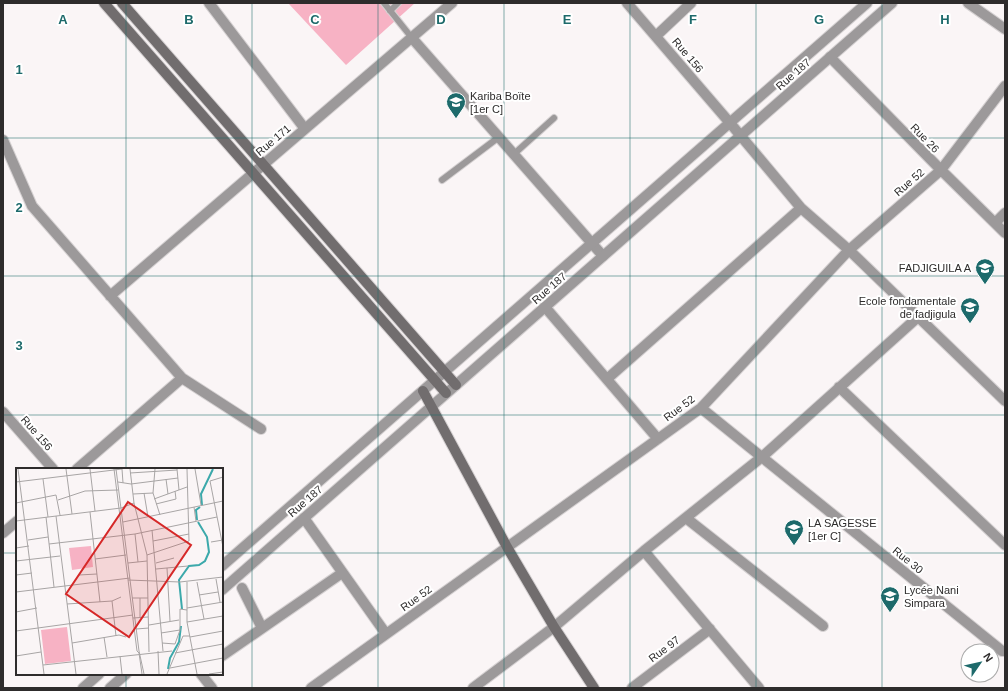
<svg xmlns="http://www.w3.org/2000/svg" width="1008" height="691" font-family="Arial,sans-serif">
<rect width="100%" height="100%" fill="#faf5f6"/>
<!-- green -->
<path fill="#f7b2c4" d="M288,3H415L346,65Z"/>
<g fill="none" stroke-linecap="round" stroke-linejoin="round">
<!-- service casing -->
<g stroke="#d5d1d2" stroke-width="8">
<path id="service" d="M384,3L412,38
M390,11L398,3
M514,154L554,118
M442,180L499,137"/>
</g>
<!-- minor casing -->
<g stroke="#d5d1d2" stroke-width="12">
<path id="minor" d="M209,3L305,129
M627,3L730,123L801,208L849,250L1005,401
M968,3L1005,29
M656,36L691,3
M412,38L603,256
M830,57L941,170L1005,233
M3,140L32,206L182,378L261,429
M995,223L1005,213
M110,296L452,3
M545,307L658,439
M607,379L801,208
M839,387L1005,545
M701,408L1002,651H1005
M3,412L53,469
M77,469L182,378
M304,518L386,634
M686,518L823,626
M3,533L17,521
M644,551L759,688
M242,588L262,628
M222,656L342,573
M201,674L212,688
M311,688L701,408L849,250L941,170L1005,86
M473,688L554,627L644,551L762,457L918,317
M632,688L710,629"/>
</g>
<!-- tertiary casing -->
<g stroke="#d5d1d2" stroke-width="12">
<path id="tertiary" d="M222,566L867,3
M222,590L892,3
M83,688L99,674
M110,688L126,674"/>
</g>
<!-- secondary casing -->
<g stroke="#d5d1d2" stroke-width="12">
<path id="secondary" d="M104,3L446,393
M122,3L456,385
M423,391L507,547L554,627L594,688"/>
</g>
<!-- service -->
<use href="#service" stroke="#9c999a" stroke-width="6"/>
<!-- minor -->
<use href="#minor" stroke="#9c999a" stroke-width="10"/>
<!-- tertiary -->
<use href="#tertiary" stroke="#9c999a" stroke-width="10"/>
<!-- secondary -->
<use href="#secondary" stroke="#716d6e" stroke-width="10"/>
</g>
<!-- grid -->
<path fill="none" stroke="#1d6a6b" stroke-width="1" stroke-opacity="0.55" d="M126,3V469M252,3V688M378,3V688M504,3V688M630,3V688M756,3V688M882,3V688M3,138H1005M3,276H1005M3,415H1005M3,553H17M222,553H1005M126,674V688"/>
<!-- icons -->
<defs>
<g id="school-pin" transform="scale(1)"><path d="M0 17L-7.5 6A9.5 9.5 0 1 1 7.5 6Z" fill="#1d6a6b" stroke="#fff"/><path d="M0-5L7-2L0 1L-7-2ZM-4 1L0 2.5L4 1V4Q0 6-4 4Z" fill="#fff"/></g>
</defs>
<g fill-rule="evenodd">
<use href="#school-pin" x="456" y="102"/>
<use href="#school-pin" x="985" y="268"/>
<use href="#school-pin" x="970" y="307"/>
<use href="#school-pin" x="794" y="529"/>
<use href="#school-pin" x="890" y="596"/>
</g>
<g text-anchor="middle" stroke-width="4" stroke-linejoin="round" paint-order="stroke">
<!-- street labels -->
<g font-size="11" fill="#2e2c2c" stroke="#fff">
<text transform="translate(688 55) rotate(50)" y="4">Rue 156</text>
<text transform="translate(793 74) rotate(-41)" y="4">Rue 187</text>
<text transform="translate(925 138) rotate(46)" y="4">Rue 26</text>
<text transform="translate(273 140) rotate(-40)" y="4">Rue 171</text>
<text transform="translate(909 182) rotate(-41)" y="4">Rue 52</text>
<text transform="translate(549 288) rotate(-41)" y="4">Rue 187</text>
<text transform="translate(679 408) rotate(-37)" y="4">Rue 52</text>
<text transform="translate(37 433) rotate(49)" y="4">Rue 156</text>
<text transform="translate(305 501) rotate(-41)" y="4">Rue 187</text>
<text transform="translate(908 560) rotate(39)" y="4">Rue 30</text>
<text transform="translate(416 598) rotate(-36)" y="4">Rue 52</text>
<text transform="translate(664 649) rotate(-37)" y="4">Rue 97</text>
</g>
<!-- poi labels -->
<g font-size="11" fill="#2e2c2c" stroke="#fff" text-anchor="start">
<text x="470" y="100">Kariba Boïte<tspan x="470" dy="13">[1er C]</tspan></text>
<text x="971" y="272" text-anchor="end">FADJIGUILA A</text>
<text x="956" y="305" text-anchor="end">Ecole fondamentale<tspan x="956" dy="13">de fadjigula</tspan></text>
<text x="808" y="527">LA SAGESSE<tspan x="808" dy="13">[1er C]</tspan></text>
<text x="904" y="594">Lycée Nani<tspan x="904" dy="13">Simpara</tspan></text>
</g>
</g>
<!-- overview -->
<g transform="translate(16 468)">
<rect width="207" height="207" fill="#faf5f6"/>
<path d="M75,78L77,99L56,102L53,80ZM51,159L55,193L29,196L25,162Z" fill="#f7b2c4"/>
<path fill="none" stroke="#3ca9ab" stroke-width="2" d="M186,37L185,26L197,1M181,52L180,42L184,39M166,141L163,112L173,98L183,97L189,93L193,84L191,69L182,54M152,201L154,190L163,174L165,158"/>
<path fill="none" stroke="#a8a5a5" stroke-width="1" d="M2,1L28,206M50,1L56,46M74,1L79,43M98,1L121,183L123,185L126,206M100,1L123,183L128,206M106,1L107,15M114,1L118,35L131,87L133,184M139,1L137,25L144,47M161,1L163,22M179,1L185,37M114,5L161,2M207,9L194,13L207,79M27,11L32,49M150,11L152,26M0,14L106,1M102,14L115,16L162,10M128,25L132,49M117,26L137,25M138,31L171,19M42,32L69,23L102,22M0,35L40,27L44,47M140,36L160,31L159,23M178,39L180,53M74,44L84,134M40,48L60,206M30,49L38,119M0,53L105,40L118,35M107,54L207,33M136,62L147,183M119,66L122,94M12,72L32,69M137,73L173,66M195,74L207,72M33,76L119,66L201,49M0,80L13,78M131,87L173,73L171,1M79,91L110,87M0,93L44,88M112,95L131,93M140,95L158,90M151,100L154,153M140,101L172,98M0,107L16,105M63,107L81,106M200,111L204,134M112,112L164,114L207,109M171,114V154L181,206M181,114L188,151M0,124L114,110M183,127L202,124M116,130H132M124,130V149M96,133L100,168M51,136L96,133L105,129M171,140L207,134M0,144L21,140M117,150L132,149M171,154L207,148M133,157L163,152M120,161L133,160M0,163L117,147M145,165L164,162M88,169L91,189M174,169L207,163M56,175L103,167L110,169M146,175L159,176L164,162V141L171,142M142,183L143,206M159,185L207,176M0,188L25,184M104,188L106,206M27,197L156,183M154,200L207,190M151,206L167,168H174M193,206L207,204"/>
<path fill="#d62828" fill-opacity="0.15" stroke="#d62828" stroke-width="2" d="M112,34L175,77L113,169L50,126Z"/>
<rect width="207" height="207" fill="none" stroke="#2e2c2c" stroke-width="2"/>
</g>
<g font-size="13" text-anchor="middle" font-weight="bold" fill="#1d6a6b" stroke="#fff" stroke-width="4" stroke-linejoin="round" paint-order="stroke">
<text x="63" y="24">A</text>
<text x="189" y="24">B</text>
<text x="315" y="24">C</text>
<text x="441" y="24">D</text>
<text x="567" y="24">E</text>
<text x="693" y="24">F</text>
<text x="819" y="24">G</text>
<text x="945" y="24">H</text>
<text x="19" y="74">1</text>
<text x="19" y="212">2</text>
<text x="19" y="350">3</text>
</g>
<!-- border -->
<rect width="1008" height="691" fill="none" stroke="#2e2c2c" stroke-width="8"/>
<!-- north arrow -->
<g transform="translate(980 663) rotate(56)"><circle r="19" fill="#ffffff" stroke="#ababab"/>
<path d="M0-3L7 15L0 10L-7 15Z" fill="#1d6a6b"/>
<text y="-6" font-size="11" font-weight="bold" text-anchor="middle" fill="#2e2c2c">N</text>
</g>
</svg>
